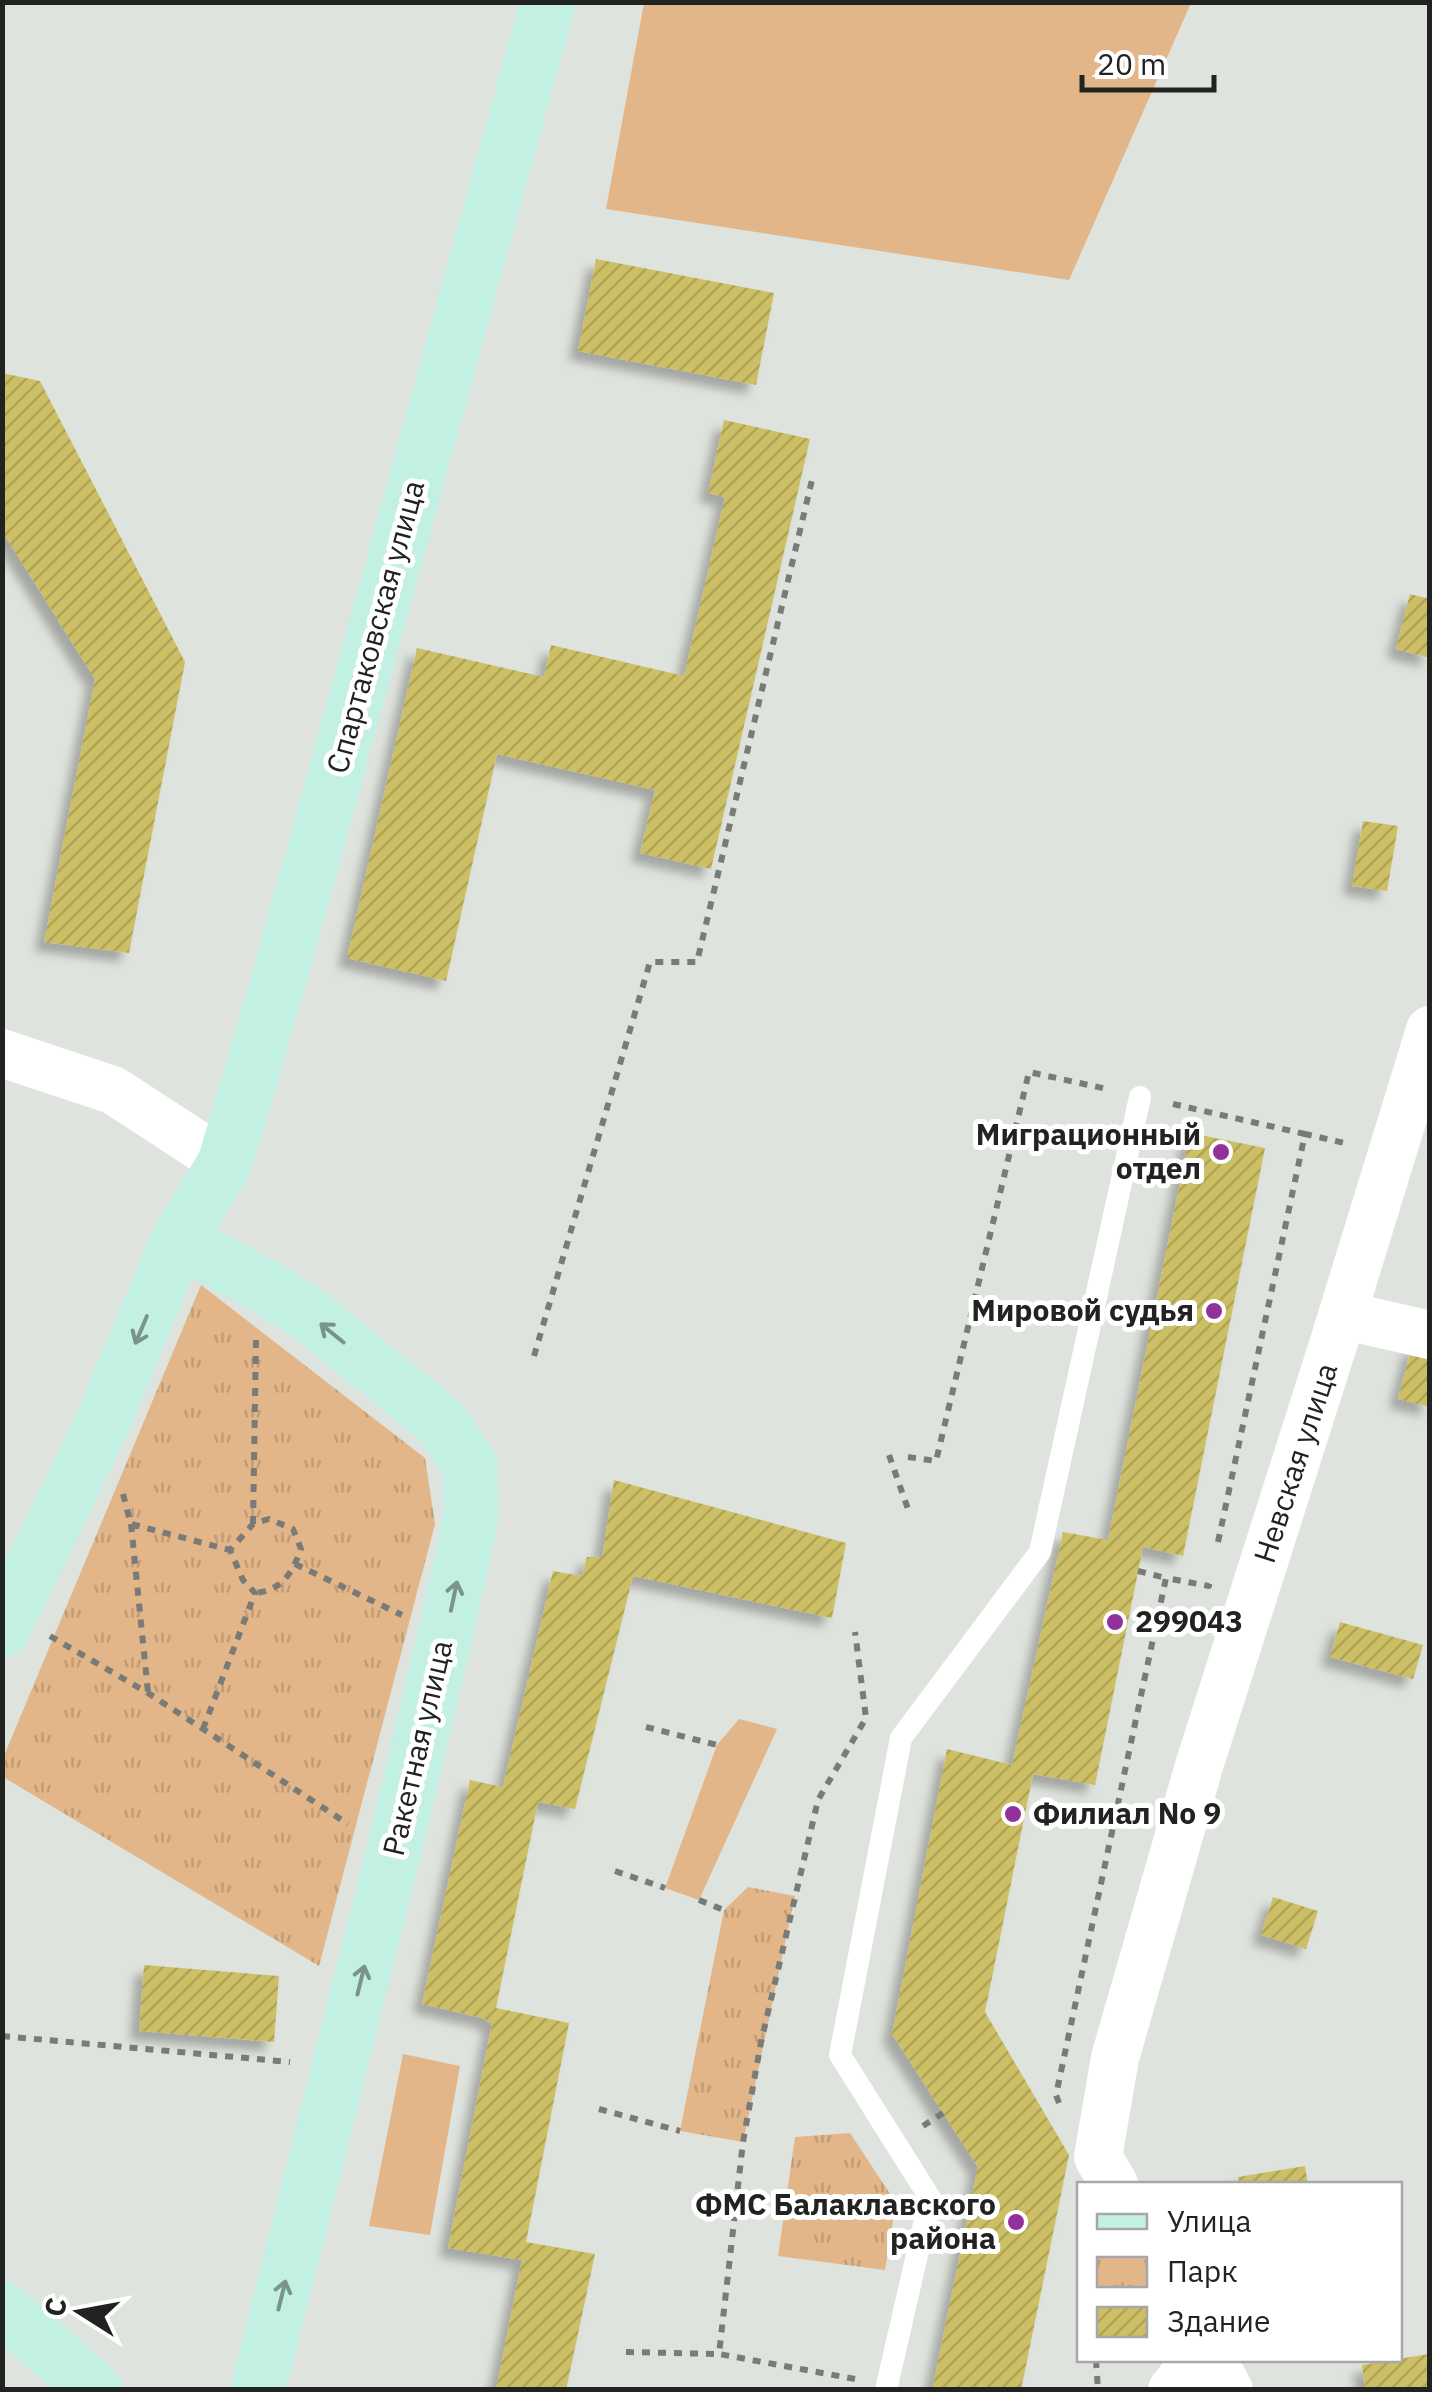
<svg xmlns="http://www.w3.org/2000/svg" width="1432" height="2392" font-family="'IBM Plex Sans',sans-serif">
<defs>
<pattern id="park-tufts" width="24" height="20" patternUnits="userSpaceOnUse" patternTransform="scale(2.5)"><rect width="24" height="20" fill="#e2b688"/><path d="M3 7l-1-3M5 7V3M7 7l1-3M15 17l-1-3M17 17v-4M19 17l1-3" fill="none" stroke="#c29c75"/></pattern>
<pattern id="building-hatch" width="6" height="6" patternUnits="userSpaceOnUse" patternTransform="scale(2.5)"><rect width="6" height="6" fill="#cdbf65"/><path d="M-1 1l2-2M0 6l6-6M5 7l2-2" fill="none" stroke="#b0a457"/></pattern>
<filter id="shadow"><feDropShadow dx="-9" dy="9" stdDeviation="5" flood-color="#0004"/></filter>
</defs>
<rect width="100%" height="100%" fill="#dfe3dd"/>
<!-- green -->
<path fill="#e2b688" d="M644,3V2L1191,3L1069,280L606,209Z
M739,1719L777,1729L699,1900L665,1888L717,1745Z
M403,2054L460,2066L430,2235L369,2226Z"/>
<!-- park -->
<path fill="url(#park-tufts)" d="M201,1285L425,1458L435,1524L319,1966L3,1777V1758Z
M748,1887L795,1896L743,2142L680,2131L724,1910Z
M850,2133L896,2203L885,2270L778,2256L795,2137Z"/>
<!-- building -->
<path fill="url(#building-hatch)" filter="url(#shadow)" d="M596,259L774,293L756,385L578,351Z
M2,373L40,381L185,662L129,953L44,942L95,679L2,531Z
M724,420L810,439L711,869L640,853L655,790L497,754L446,981L347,958L417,648L544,677L551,645L684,676L725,497L708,493Z
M1410,594L1430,599V658L1396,649Z
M1363,821L1398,826L1387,891L1352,886Z
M1190,1133L1265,1148L1183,1556L1143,1547L1095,1785L1033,1774L985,2012L1069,2155L1021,2390H932L978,2167L892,2034L947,1749L1012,1765L1063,1532L1108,1540Z
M1412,1345L1430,1349V1407L1398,1399Z
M614,1480L846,1543L832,1618L633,1576L575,1809L538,1802L496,2008L569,2023L526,2242L595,2254L566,2390H496L522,2260L448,2248L492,2023L482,2018L422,2004L470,1780L503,1787L553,1571L582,1576L587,1557H602Z
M1340,1622L1423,1645L1413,1679L1330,1657Z
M1273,1897L1318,1911L1306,1949L1261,1935Z
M144,1965L279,1976L274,2042L139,2031Z
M1305,2166L1308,2184H1239L1238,2177Z
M1429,2354L1430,2390H1365L1362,2365Z"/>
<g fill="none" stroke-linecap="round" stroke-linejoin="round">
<!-- path -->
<path stroke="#787b77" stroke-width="6" stroke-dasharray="8 8" stroke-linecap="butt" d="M1173,1104L1305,1134
M534,1356L650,962H697L812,480
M889,1455L909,1512
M908,1457L936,1461L1029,1072L1107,1089
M123,1494L131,1524L230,1550
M131,1524L148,1692
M253,1524L256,1340
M1218,1542L1305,1134L1349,1144
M295,1564L402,1615
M1138,1571L1166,1578
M50,1636L148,1693L348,1824
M646,1727L717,1745
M203,1729L255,1593L243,1580L230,1550L253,1524L269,1519L293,1529L301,1549C292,1573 283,1590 255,1593
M615,1871L665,1888
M699,1900L724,1910
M2,2036L290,2062
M1059,2103L1056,2095L1166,1578L1209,1586V1584
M599,2109L680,2131
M923,2126L943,2113
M626,2352L719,2354
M1096,2360L1098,2390
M855,2379L719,2354L743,2142L761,2042L818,1800L866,1718L855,1632"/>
<!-- lane -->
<path stroke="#fff" stroke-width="22" d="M886,2390L930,2198L840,2055L901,1738L1040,1552L1140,1097"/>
<!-- street -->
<path stroke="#fff" stroke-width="48" d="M2,1053L113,1090L225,1163
M1342,1315L1430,1335
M1114,2184L1098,2157L1115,2058L1199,1766L1333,1345L1430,1030
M1213,2360L1229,2390
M1172,2390L1196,2360"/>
<!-- secondary -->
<path stroke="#c2f1e4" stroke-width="55" d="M178,1240L257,1282L306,1312L441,1422L470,1465L471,1517L445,1636L393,1854L258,2390
M2,1630L103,1422L178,1240L225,1163L278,983L548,2
M2,2308L95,2390"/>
</g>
<!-- one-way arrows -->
<defs><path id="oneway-shaft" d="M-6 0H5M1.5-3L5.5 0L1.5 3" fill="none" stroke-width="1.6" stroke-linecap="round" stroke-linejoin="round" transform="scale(2.5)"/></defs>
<g stroke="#7a948c">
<use href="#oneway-shaft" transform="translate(141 1330) rotate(113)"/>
<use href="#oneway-shaft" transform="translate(332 1333) rotate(-141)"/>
<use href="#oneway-shaft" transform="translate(454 1596) rotate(-78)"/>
<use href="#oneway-shaft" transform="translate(361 1980) rotate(-76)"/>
<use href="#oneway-shaft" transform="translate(282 2295) rotate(-76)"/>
</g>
<!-- markers -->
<g fill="#91329b" stroke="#fff" stroke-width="4">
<circle cx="1221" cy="1152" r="10"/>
<circle cx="1214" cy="1311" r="10"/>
<circle cx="1115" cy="1622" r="10"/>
<circle cx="1013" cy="1814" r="10"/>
<circle cx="1016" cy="2222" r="10"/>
</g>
<g text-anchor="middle" stroke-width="10" stroke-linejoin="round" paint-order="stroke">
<!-- street labels -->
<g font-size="30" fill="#212320" stroke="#fff">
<text transform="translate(376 627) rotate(-75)" y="10">Спартаковская улица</text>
<text transform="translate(1296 1463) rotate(-72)" y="10">Невская улица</text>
<text transform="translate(418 1748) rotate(-77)" y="10">Ракетная улица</text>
</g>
<!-- poi labels -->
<g font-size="30" font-weight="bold" fill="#212320" stroke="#fff" text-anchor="end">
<text x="1201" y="1145">Миграционный<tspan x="1201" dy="34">отдел</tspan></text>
<text x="1194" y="1321">Мировой судья</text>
<text x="1135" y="1632" text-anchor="start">299043</text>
<text x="1033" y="1824" text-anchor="start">Филиал No 9</text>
<text x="996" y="2215">ФМС Балаклавского<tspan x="996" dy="34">района</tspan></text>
</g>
</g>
<!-- border -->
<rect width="1432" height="2392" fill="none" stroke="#212320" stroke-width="10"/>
<!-- legend -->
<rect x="1077" y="2182" width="325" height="180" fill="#ffffff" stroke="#a6a7a6" stroke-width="2.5"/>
<rect x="1097" y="2214" width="50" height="15" fill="#c2f1e4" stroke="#a6a7a6" stroke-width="2.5"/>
<text x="1167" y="2232" font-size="30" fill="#212320">Улица</text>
<rect x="1097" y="2257" width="50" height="30" fill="url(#park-tufts)" stroke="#a6a7a6" stroke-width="2.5"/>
<text x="1167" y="2282" font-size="30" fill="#212320">Парк</text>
<rect x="1097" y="2307" width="50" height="30" fill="url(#building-hatch)" stroke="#a6a7a6" stroke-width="2.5"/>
<text x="1167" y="2332" font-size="30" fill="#212320">Здание</text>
<!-- north arrow -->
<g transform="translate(80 2312) rotate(281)" stroke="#ffffff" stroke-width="8" paint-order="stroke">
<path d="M0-8L18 38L0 25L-18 38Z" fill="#212320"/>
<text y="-15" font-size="28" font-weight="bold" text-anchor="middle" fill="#212320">С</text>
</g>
<!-- scale -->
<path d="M1082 75v15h132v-15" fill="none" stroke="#212320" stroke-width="5"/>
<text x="1097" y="75" font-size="30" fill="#212320" stroke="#ffffff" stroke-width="8" paint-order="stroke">20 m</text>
</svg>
